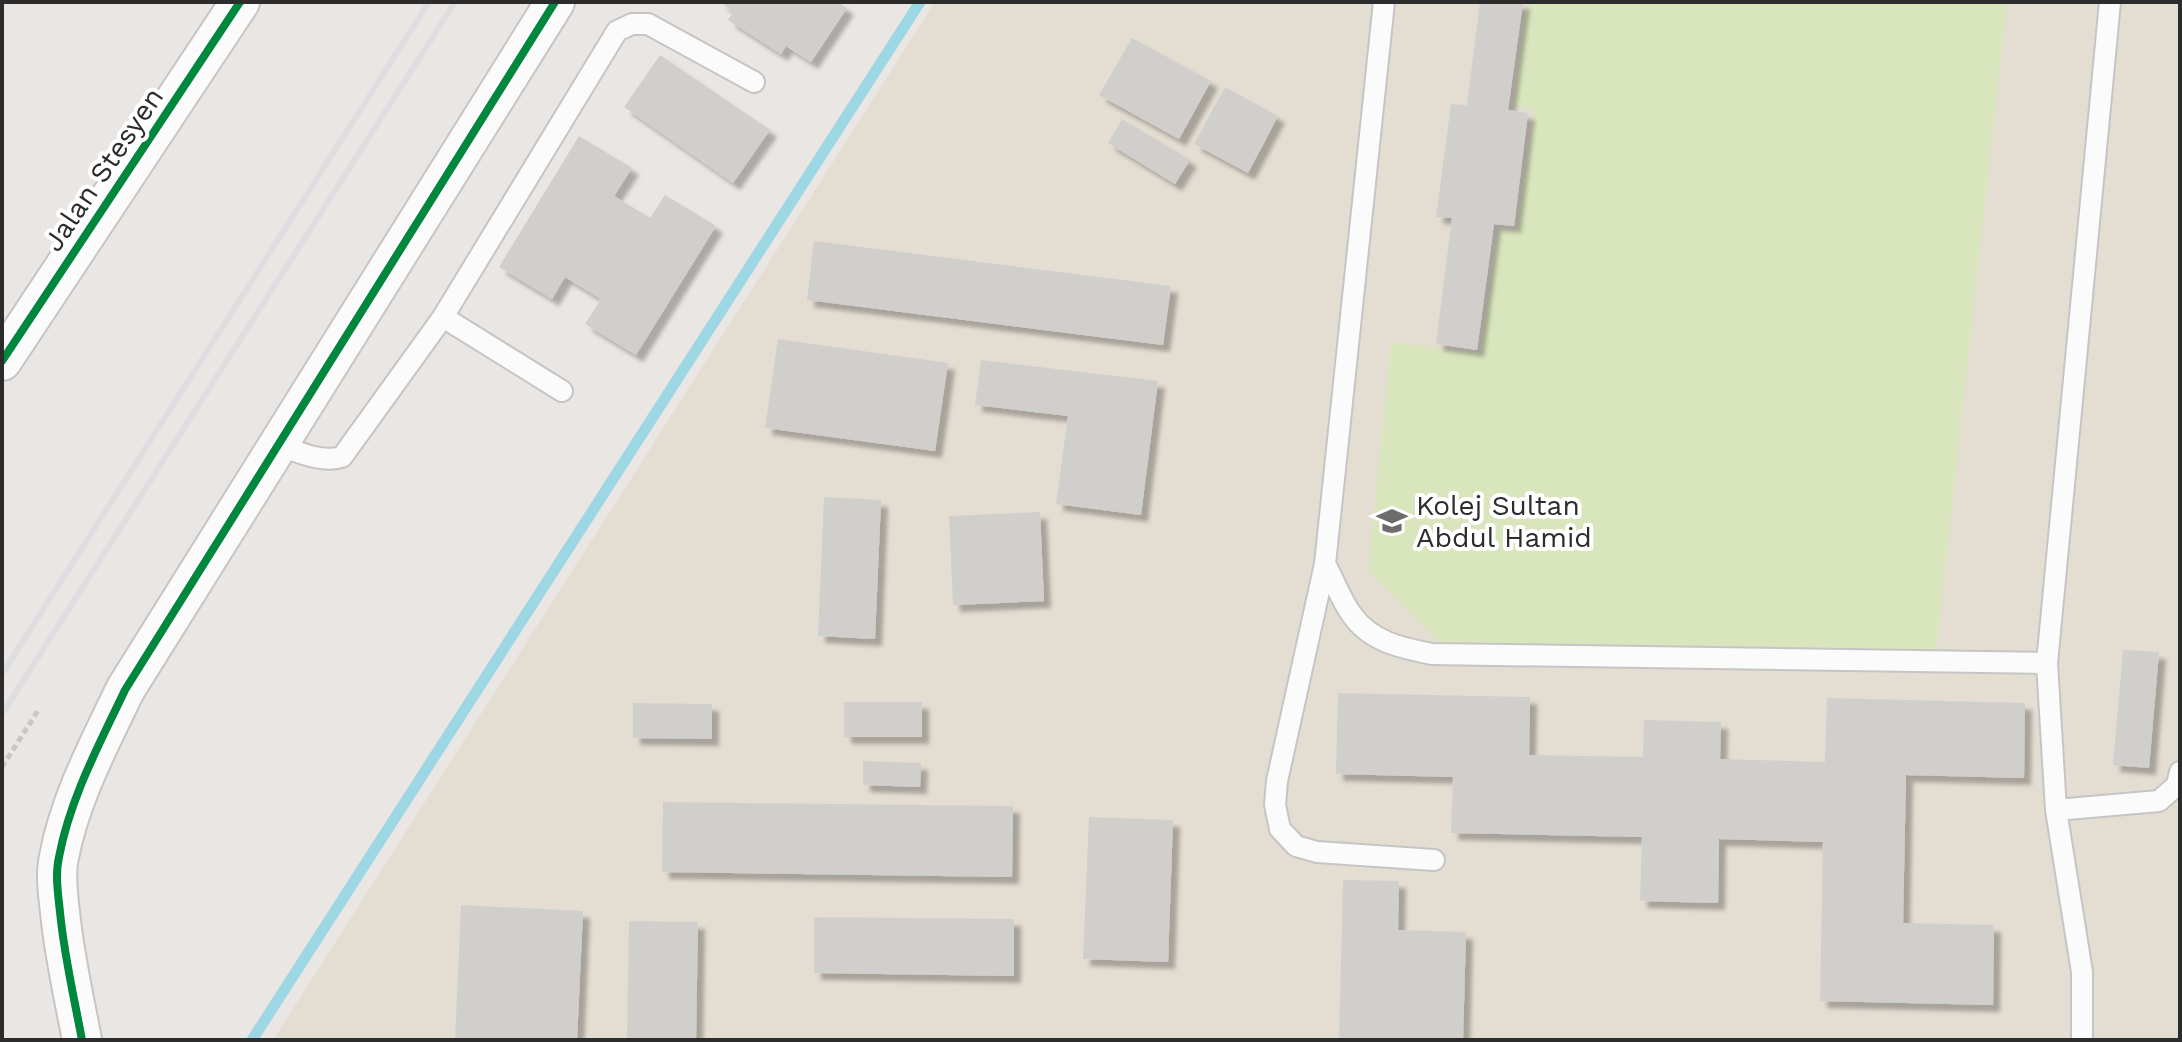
<svg xmlns="http://www.w3.org/2000/svg" width="2182" height="1042" font-family="'Work Sans',sans-serif">
<defs>
<filter id="shadow"><feDropShadow dx="7" dy="7" stdDeviation="2" flood-color="#0004"/></filter>
</defs>
<rect width="100%" height="100%" fill="#eae6e3"/>
<!-- education -->
<path fill="#e4ddd2" d="M935,2H2180V1040H273Z"/>
<!-- pitch -->
<path fill="#d9e5bd" d="M1527,2H2007L1936,653L1440,642L1368,571L1391,342L1481,354L1499,230L1517,232L1535,110L1514,106Z"/>
<g fill="none" stroke-linecap="round" stroke-linejoin="round">
<!-- stream -->
<path stroke="#9dd7e4" stroke-width="11" d="M252,1040L920,2"/>
</g>
<!-- building -->
<path fill="#d1cfcc" filter="url(#shadow)" d="M719,2H838L847,8L811,62L786,46L781,54L728,20L734,11Z
M1480,2H1523L1508,110L1528,113L1514,226L1494,224L1477,350L1436,344L1452,218L1436,217L1451,104L1467,105Z
M1132,38L1211,81L1179,139L1099,95Z
M660,55L770,130L733,183L624,107Z
M1225,87L1278,116L1248,173L1194,144Z
M1122,119L1190,160L1175,184L1108,143Z
M579,136L632,168L614,196L650,218L665,195L716,226L636,355L585,324L601,299L565,277L552,299L499,267Z
M814,241L1171,286L1163,345L807,300Z
M778,339L948,363L935,451L765,428Z
M981,360L1158,381L1141,515L1056,504L1068,416L975,405Z
M824,497L881,500L875,639L818,636Z
M1040,512L1044,601L953,605L949,516Z
M2123,650L2159,652L2149,768L2113,765Z
M1338,693L1530,697L1529,755L1643,757L1644,720L1721,722L1720,759L1825,762L1827,698L2025,703L2024,778L1906,775L1903,923L1994,925L1993,1005L1820,1001L1823,842L1719,839L1718,903L1640,901L1642,837L1451,833L1453,777L1336,774Z
M844,702H922V737H844Z
M633,703L712,704V739L633,738Z
M863,761L921,763L920,787L863,785Z
M663,802L1013,806L1012,877L662,872Z
M1089,817L1173,820L1168,962L1083,959Z
M1343,880L1399,881L1398,930L1466,932L1463,1040H1339Z
M461,905L583,911L577,1040H455Z
M814,917L1014,919V976L814,973Z
M629,921L698,922L696,1040H627Z"/>
<g fill="none" stroke-linecap="round" stroke-linejoin="round">
<!-- lane casing -->
<g stroke="#c6c5c5" stroke-width="24">
<path id="lane" d="M1384,2L1325,564C1334,580 1341,600 1352,615C1371,642 1402,648 1432,654L2047,663L2110,2
M443,317L617,31L632,24H648L754,82
M278,445C299,452 321,463 342,457L443,317L562,391
M1325,564L1277,781L1275,805L1280,829L1296,846L1317,852L1434,860
M2047,663L2056,810L2082,972V1040
M2056,810L2159,801L2177,785L2180,772"/>
</g>
<!-- street casing -->
<g stroke="#c6c5c5" stroke-width="42">
<path id="street" d="M2,361L240,2
M82,1040C74,997 64,955 60,912C58,894 55,874 59,857C70,798 100,743 125,690L555,2"/>
</g>
<!-- path -->
<path stroke="#c7c7c6" stroke-width="5" stroke-dasharray="6 4" stroke-linecap="butt" d="M2,767L39,709"/>
<!-- lane -->
<use href="#lane" stroke="#fcfbfb" stroke-width="20"/>
<!-- street -->
<use href="#street" stroke="#fcfbfb" stroke-width="38"/>
<!-- rail -->
<path stroke="#dedee0" stroke-width="6" d="M2,674L429,2
M2,714L455,2"/>
<!-- cycleway casing -->
<g stroke="#fff" stroke-width="13">
<path id="cycleway" d="M2,361L240,2
M82,1040C74,997 64,955 60,912C58,894 55,874 59,857C70,798 100,743 125,690L555,2"/>
</g>
<!-- cycleway -->
<use href="#cycleway" stroke="#00873e" stroke-width="8"/>
</g>
<!-- icons -->
<defs>
<g id="school-bare" transform="scale(2.4)"><path d="M0-5L7-2L0 1L-7-2ZM-4 1L0 2.5L4 1V4Q0 6-4 4Z" fill="#6e6d6c" stroke="#fff" stroke-width="2.5" paint-order="stroke"/></g>
</defs>
<g fill-rule="evenodd">
<use href="#school-bare" x="1392" y="521"/>
</g>
<g text-anchor="middle" stroke-width="8" stroke-linejoin="round" paint-order="stroke">
<!-- street labels -->
<g font-size="28" fill="#2c2c2c" stroke="#fff">
<text transform="translate(103 169) rotate(-56)" y="10">Jalan Stesyen</text>
</g>
<!-- poi labels -->
<g font-size="28" fill="#2c2c2c" stroke="#fff" text-anchor="start">
<text x="1416" y="515">Kolej Sultan<tspan x="1416" dy="32">Abdul Hamid</tspan></text>
</g>
</g>
<!-- border -->
<rect width="2182" height="1042" fill="none" stroke="#2c2c2c" stroke-width="8"/>
</svg>
